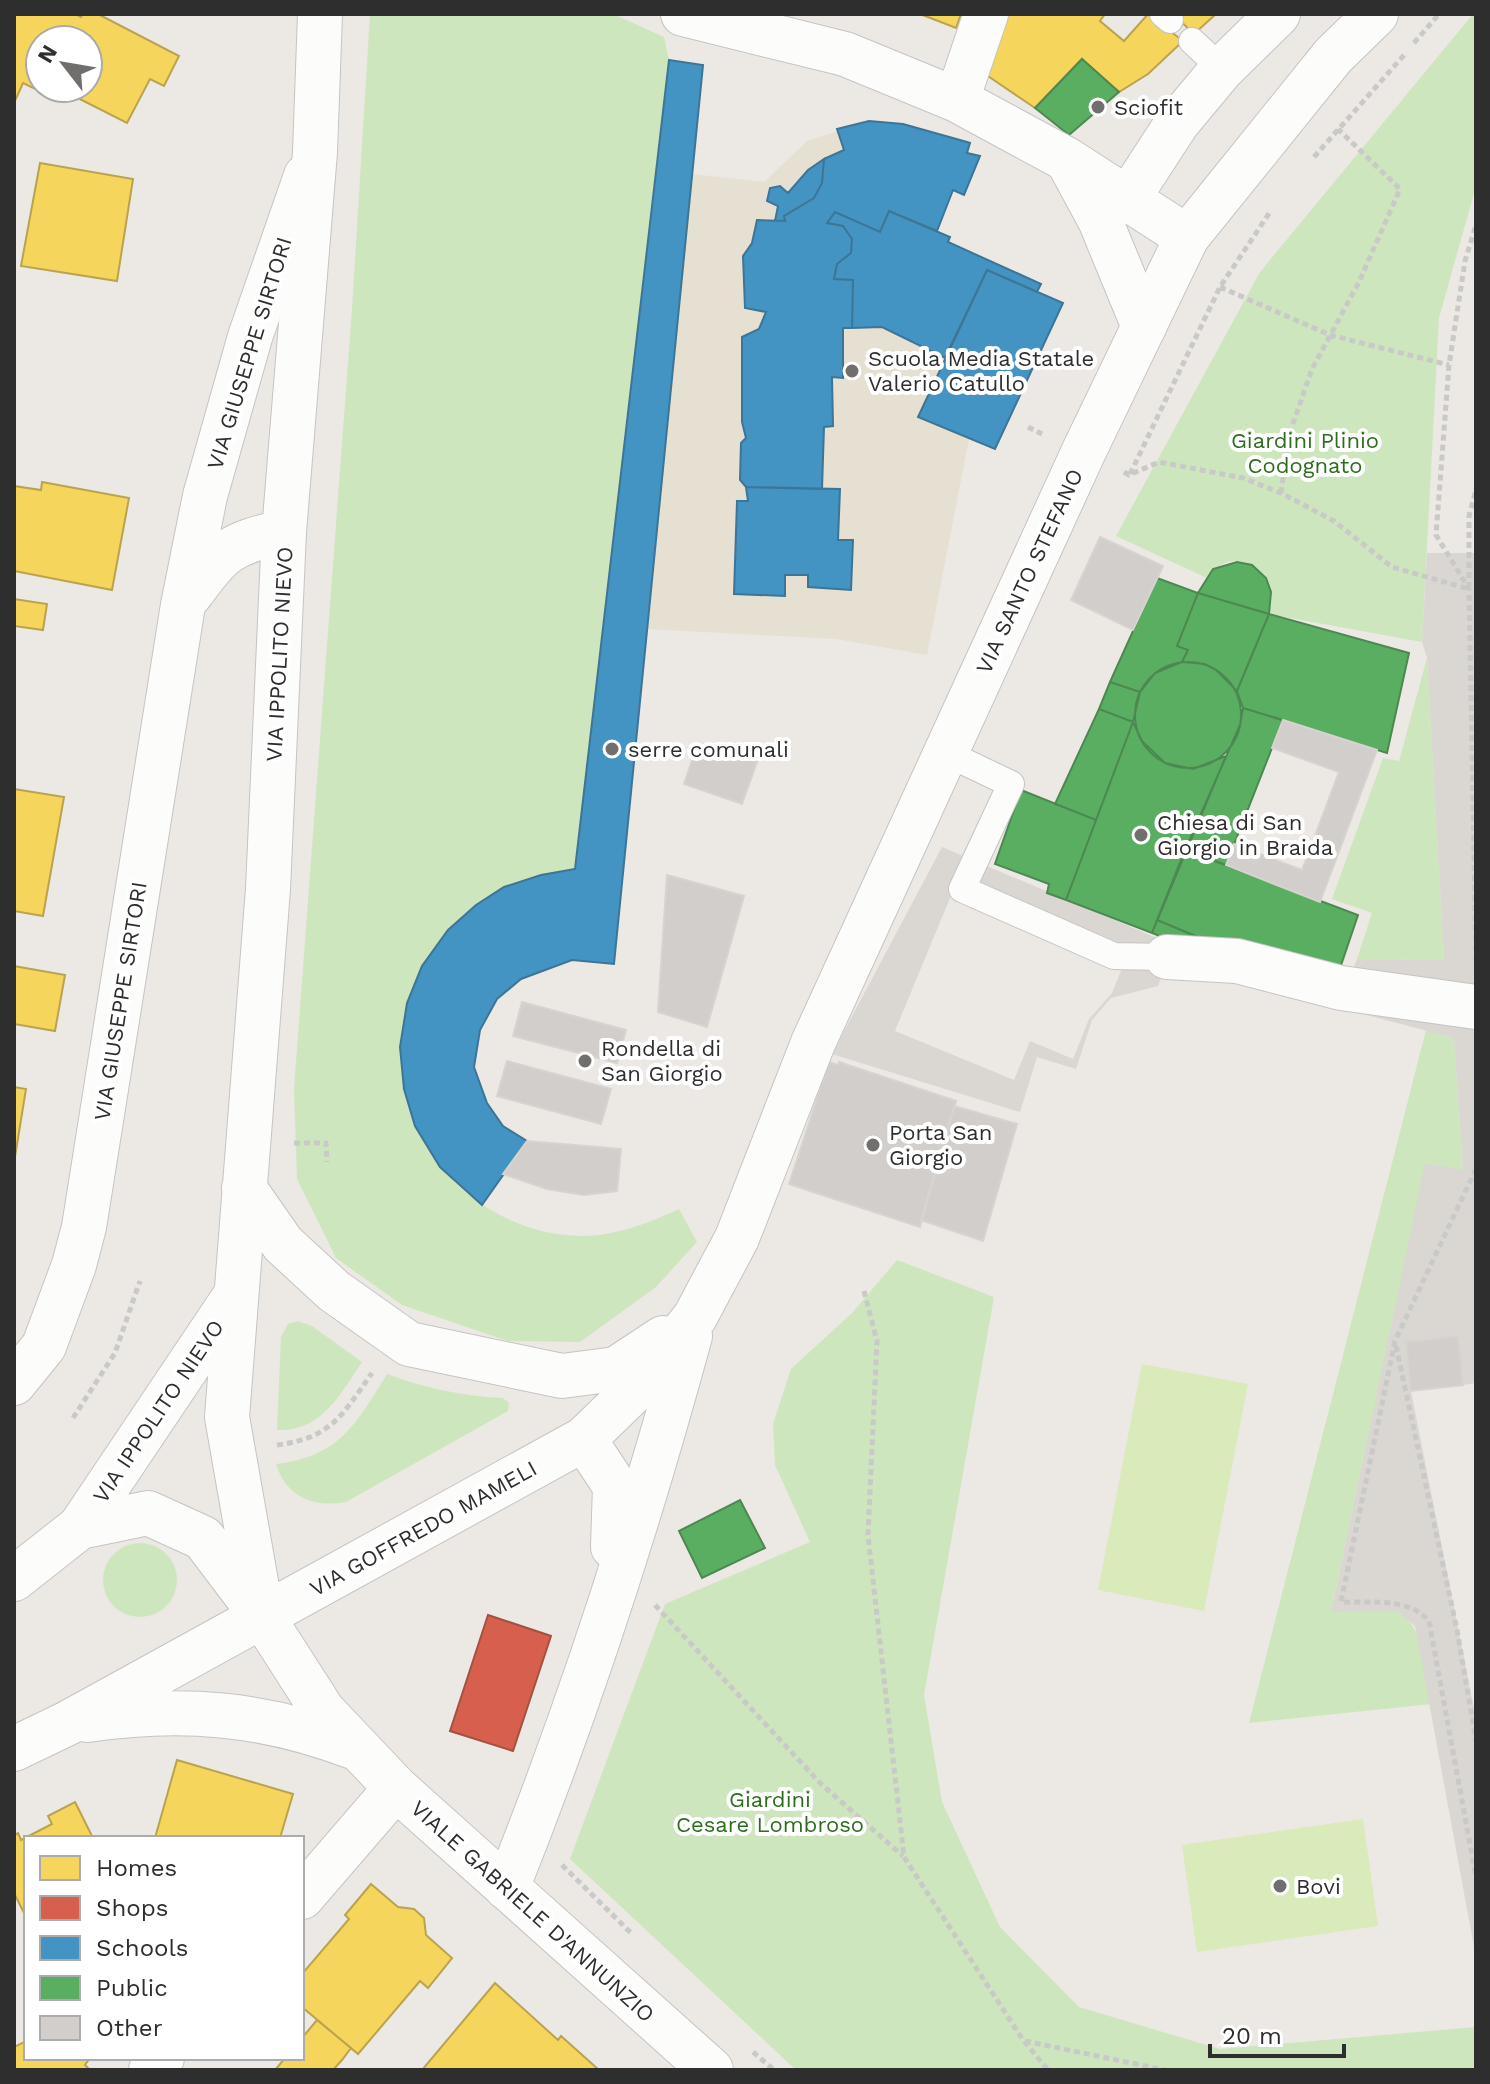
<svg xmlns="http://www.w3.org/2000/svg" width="1490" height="2084" font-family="'Work Sans',sans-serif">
<rect width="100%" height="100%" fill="#ece8e4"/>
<!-- education -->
<path fill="#e6e0d3" d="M869,121L903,124L970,143L967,152L980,156L964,195L953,191L937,231L950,237L948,242L1041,284L1037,292L1063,303L995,449L969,439L927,655L836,639L647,629L692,174L764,182L807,141Z"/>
<!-- green -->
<path fill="#cee6be" d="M370,14H613L664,37L669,60L575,869C539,875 503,883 474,906C369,992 379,1150 500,1215C529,1231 566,1239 599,1235C628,1231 653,1221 679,1209L697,1242L656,1287L580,1342L508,1341L402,1305L336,1258L297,1179L294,1089L352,309Z
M1473,14H1476V186L1439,318L1422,642L1269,614C1281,572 1234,540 1207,578L1116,536L1260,272Z
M1427,658L1444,960L1357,959L1372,913L1332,899L1383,758L1399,761Z
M1426,1030L1454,1038L1463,1171L1426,1163L1331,1611H1397C1427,1629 1426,1672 1432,1704L1249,1723Z
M897,1260L994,1297L924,1695L942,1802L1000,1927L1079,2007L1220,2049L1476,2027V2070H796L570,1859L665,1604L810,1542L775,1465L773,1424L791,1369L853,1312Z
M298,1321L312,1326L362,1362C340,1395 321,1432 277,1430L281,1337L288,1324Z
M387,1374C425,1388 462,1396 503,1398L509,1403L508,1411L346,1502C314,1508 286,1497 276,1464C339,1457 356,1424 387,1374Z
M103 1580a37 37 0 1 1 74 0a37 37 0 1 1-74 0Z"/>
<!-- pitch -->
<path fill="#d9eabb" d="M1142,1364L1248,1384L1204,1611L1098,1590Z
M1363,1819L1378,1926L1197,1952L1182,1845Z"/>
<!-- plaza -->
<path fill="#dad6d2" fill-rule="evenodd" d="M1427,553H1476V1383L1463,1385L1458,1336L1406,1342L1411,1391L1476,1719V1958L1415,1626L1397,1611L1331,1612L1425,1163L1463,1170L1454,1038L1166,962L1158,986L1111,998L1092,1020L1076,1069L1037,1057L1020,1112L832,1054L942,847L1171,944L1350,976L1357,959L1444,960L1427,658L1422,642ZM957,881L1127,956L1112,993L1089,1019L1073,1059L1030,1041L1014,1080L895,1031Z"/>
<!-- homes -->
<path fill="#f6d55c" stroke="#baa34e" stroke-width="2" d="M14,14H75L81,17L83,14H98L179,56L164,86L150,79L127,123L58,88H88V40H40V88H52L48,95L23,83L14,103Z
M920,14H961L956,28Z
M1007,14H1105L1100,21L1124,41L1148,14L1183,41L1148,74L1119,92L1082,59L1035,108L982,72Z
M1173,14H1216L1194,34Z
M40,163L133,179L117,281L21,266Z
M42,482L129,498L112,590L14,571V486L41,490Z
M14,599L47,604L43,630L14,626Z
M14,789L64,797L43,916L14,911Z
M14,966L65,975L55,1031L14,1024Z
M14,1087L26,1089L14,1163Z
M177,1760L293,1794L280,1838H155Z
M75,1802L93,1838H26V1917L14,1893V1835L18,1833L21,1840L52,1824L48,1816Z
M371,1884L398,1907L414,1909L424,1918L426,1935L452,1958L428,1988L420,1981L358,2054L302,2007V1974L349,1919L345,1915Z
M495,1983L558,2040L561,2036L599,2070H422Z
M317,2020L351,2048L342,2060L333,2070H275L285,2058H302V2038Z
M26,2041V2058H90L85,2065L90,2070H14V2047Z"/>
<!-- shops -->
<path fill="#d6604d" stroke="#a45144" stroke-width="2" d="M488,1615L551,1636L513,1751L450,1731Z"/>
<!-- schools -->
<path fill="#4393c3" stroke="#3d7596" stroke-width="2" d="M669,60L703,65L614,964L572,960L521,979L497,999L480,1030L474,1067L487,1103L503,1126L527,1141L482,1205L440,1167L415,1126L404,1089L400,1047L407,1003L422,966L448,930L476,905L504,887L541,875L575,869Z
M869,121L903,124L967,142L970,143L967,153L980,156L964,195L953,190L937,231L889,211L880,232L835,212L827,223L843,226L852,239L851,253L837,264L834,279L853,280L852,328H843V378L832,377L833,426L824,427L822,489L746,487L740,480L741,443L746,438L742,422V337L759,329L766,312L745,308L743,256L752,243L757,220L785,221L784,216L814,198L822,183L824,159L844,150L837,129Z
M824,159L822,183L814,198L784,216L785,221H775L778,206L767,201L770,188L780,186L788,193L808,170Z
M889,211L950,237L948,242L1041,284L1037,292L987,270L945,358L882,327L852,328L853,280L834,279L837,264L851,253L852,239L843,226L827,223L835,212L880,232Z
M987,270L1063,303L995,449L918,417Z
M746,487L840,489L838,540H853L851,590L808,587V575H785V596L734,594L737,501H748Z"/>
<!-- public -->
<path fill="#5aae61" stroke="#4d8852" stroke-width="2" d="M1082,59L1119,92L1069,135L1035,108Z
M1237,562L1252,565L1266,578L1271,592L1269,614L1198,593L1213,569Z
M1157,578L1198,593L1177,646L1188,650L1182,662L1155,673L1140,692L1110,682Z
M1198,593L1269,614L1237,691L1216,670L1205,664L1182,662L1188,650L1177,646Z
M1269,614L1409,653L1387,753L1243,708L1237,691Z
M1135 715a53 53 0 1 1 106 0a53 53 0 1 1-106 0Z
M1110,682L1140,692L1133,722L1099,709Z
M1243,708L1283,720L1226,865L1185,850L1240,725Z
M1099,709L1133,722L1096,820L1055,804Z
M1133,722L1142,741L1165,763L1193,769L1226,756L1152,933L1066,900Z
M1021,790L1096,820L1066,900L1047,893L1049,884L995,864Z
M1185,850L1358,915L1337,977L1249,958L1157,920Z
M1157,920L1212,943L1207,955L1152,933Z
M740,1500L765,1548L702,1578L679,1531Z"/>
<!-- building -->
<path fill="#d1cecb" stroke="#d7d4d0" stroke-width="2" d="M1100,537L1163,566L1133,630L1071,600Z
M1283,720L1377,750L1320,902L1226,865L1234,844L1302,870L1339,772L1272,748Z
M698,743L757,762L742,804L684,784Z
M667,875L744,896L707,1027L658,1012Z
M522,1002L626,1030L617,1063L513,1036Z
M507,1061L611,1089L601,1124L497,1096Z
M829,1062L838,1065L839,1062L956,1101L920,1227L789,1184Z
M954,1106L1017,1124L983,1241L921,1220Z
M527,1141L621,1149L617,1191L584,1195L547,1189L503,1174Z
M1458,1336L1463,1385L1411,1391L1406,1342Z"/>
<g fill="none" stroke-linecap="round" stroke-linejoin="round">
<!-- lane casing -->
<g stroke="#c5c4c5" stroke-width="28">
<path id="lane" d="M1163,14L1170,20
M1192,41L1222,69
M946,753L1011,784L962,889L1114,956L1167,957"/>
</g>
<!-- street casing -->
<g stroke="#c5c4c5" stroke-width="46">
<path id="street" d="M683,14L845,54L957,100L1066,159L1187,237
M957,100L986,14
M1068,161L1100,220L1144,327
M1129,197L1177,123L1222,69L1278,14
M189,596C223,551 227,544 284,532
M1167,957L1237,961L1341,988L1476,1007
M14,1383L44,1346L74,1265L84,1227L183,605L205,496L250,337L306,176
M302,1897L396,1788
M151,2070L162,2058"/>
</g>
<!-- secondary casing -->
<g stroke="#c5c4c5" stroke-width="46">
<path id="secondary" d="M244,1188L283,1244L334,1291L409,1344L562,1376L616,1369L663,1338
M584,1439L615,1486L613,1547
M80,1527L235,1296
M14,1579L80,1527L148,1513L203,1538L262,1616L323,1711L396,1788L711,2070
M262,1616L227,1417L268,889L284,532L315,152L320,14
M87,1720C182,1706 263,1713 353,1747
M14,1749L68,1723L584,1439L649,1376L695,1317L737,1238L813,1043L1083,453L1187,237L1333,56L1376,14
M507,1888C579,1708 639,1523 690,1336"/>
</g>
<!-- path -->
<path stroke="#c9c9c8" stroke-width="5" stroke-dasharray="6 4" stroke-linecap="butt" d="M1414,43L1439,14
M1314,157L1405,54
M1220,287L1330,335L1449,365
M1028,427L1042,434
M1124,472L1129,475L1159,462L1243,478L1281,493L1334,521L1392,567L1469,589V516L1476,490
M1130,474L1220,287L1270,212
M1281,493L1289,435L1312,369L1359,282L1400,189L1338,129
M1476,961L1469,589L1436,535L1449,365L1465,261L1476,225
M294,1143H326L327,1162
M1476,1169L1395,1341L1341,1602C1371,1603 1408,1597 1429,1621L1476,1877
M864,1291L877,1341L868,1535L904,1857L1023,2040L1048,2070
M1396,1346L1457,1630L1476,1741
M73,1418L115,1353L140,1281
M277,1445C332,1438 343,1414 372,1373
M655,1605L821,1784L903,1856
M562,1865L632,1934
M1025,2041L1165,2070
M753,2052L774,2070"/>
<!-- lane -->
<use href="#lane" stroke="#fcfcfb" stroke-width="26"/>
<!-- street -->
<use href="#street" stroke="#fcfcfb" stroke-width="44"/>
<!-- secondary -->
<use href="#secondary" stroke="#fcfcfb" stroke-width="44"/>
</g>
<!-- markers -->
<g fill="#706f6e" stroke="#fff" stroke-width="3">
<circle cx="1098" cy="107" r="8"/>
<circle cx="852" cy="371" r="8"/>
<circle cx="612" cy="749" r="8"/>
<circle cx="1141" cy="835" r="8"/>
<circle cx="585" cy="1061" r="8"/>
<circle cx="873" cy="1145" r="8"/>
<circle cx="1280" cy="1886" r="8"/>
</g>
<g text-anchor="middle" stroke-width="8" stroke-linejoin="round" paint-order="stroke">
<!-- poi labels -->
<g font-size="22" fill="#2e2e2e" stroke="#fff" text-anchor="start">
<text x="1114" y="115">Sciofit</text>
<text x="868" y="366">Scuola Media Statale<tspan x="868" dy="25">Valerio Catullo</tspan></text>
<text x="628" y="757">serre comunali</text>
<text x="1157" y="830">Chiesa di San<tspan x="1157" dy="25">Giorgio in Braida</tspan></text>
<text x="601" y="1056">Rondella di<tspan x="601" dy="25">San Giorgio</tspan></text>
<text x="889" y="1140">Porta San<tspan x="889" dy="25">Giorgio</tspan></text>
<text x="1296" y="1894">Bovi</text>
</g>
<!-- street labels -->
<g font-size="22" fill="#2e2e2e" stroke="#fff">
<text transform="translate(249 353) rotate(-73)" y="8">VIA GIUSEPPE SIRTORI</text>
<text transform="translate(1029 571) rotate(-65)" y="8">VIA SANTO STEFANO</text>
<text transform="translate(279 654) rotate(-87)" y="8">VIA IPPOLITO NIEVO</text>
<text transform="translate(120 1001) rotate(-81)" y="8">VIA GIUSEPPE SIRTORI</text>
<text transform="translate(158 1411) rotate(-56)" y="8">VIA IPPOLITO NIEVO</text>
<text transform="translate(423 1528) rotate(-29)" y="8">VIA GOFFREDO MAMELI</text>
<text transform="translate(533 1911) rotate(42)" y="8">VIALE GABRIELE D'ANNUNZIO</text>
</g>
<!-- park labels -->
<g font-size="22" fill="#2c6e1b" stroke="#fff">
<text x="1305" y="448">Giardini Plinio<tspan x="1305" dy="25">Codognato</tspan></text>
<text x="770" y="1807">Giardini<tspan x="770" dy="25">Cesare Lombroso</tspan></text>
</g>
</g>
<!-- border -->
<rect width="1490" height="2084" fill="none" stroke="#2e2e2e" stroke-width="32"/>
<!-- legend -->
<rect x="24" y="1836" width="280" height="224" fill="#ffffff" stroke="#ababab" stroke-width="2"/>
<rect x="40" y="1856" width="40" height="24" fill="#f6d55c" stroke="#ababab" stroke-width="2"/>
<text x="96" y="1876" font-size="24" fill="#2e2e2e">Homes</text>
<rect x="40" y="1896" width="40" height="24" fill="#d6604d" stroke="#ababab" stroke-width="2"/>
<text x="96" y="1916" font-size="24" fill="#2e2e2e">Shops</text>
<rect x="40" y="1936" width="40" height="24" fill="#4393c3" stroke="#ababab" stroke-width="2"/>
<text x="96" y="1956" font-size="24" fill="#2e2e2e">Schools</text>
<rect x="40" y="1976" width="40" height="24" fill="#5aae61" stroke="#ababab" stroke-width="2"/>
<text x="96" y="1996" font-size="24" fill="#2e2e2e">Public</text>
<rect x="40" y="2016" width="40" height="24" fill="#d1cecb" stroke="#ababab" stroke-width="2"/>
<text x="96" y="2036" font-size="24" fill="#2e2e2e">Other</text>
<!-- north arrow -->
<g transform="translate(64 64) rotate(301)"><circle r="38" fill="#ffffff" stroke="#ababab" stroke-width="2"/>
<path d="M0-6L14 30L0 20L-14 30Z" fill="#706f6e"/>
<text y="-12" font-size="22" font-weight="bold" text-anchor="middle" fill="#2e2e2e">N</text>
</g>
<!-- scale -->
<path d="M1210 2044v12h134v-12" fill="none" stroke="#2e2e2e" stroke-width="4"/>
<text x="1222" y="2044" font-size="24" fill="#2e2e2e" stroke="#ffffff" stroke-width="6" paint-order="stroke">20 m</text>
</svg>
